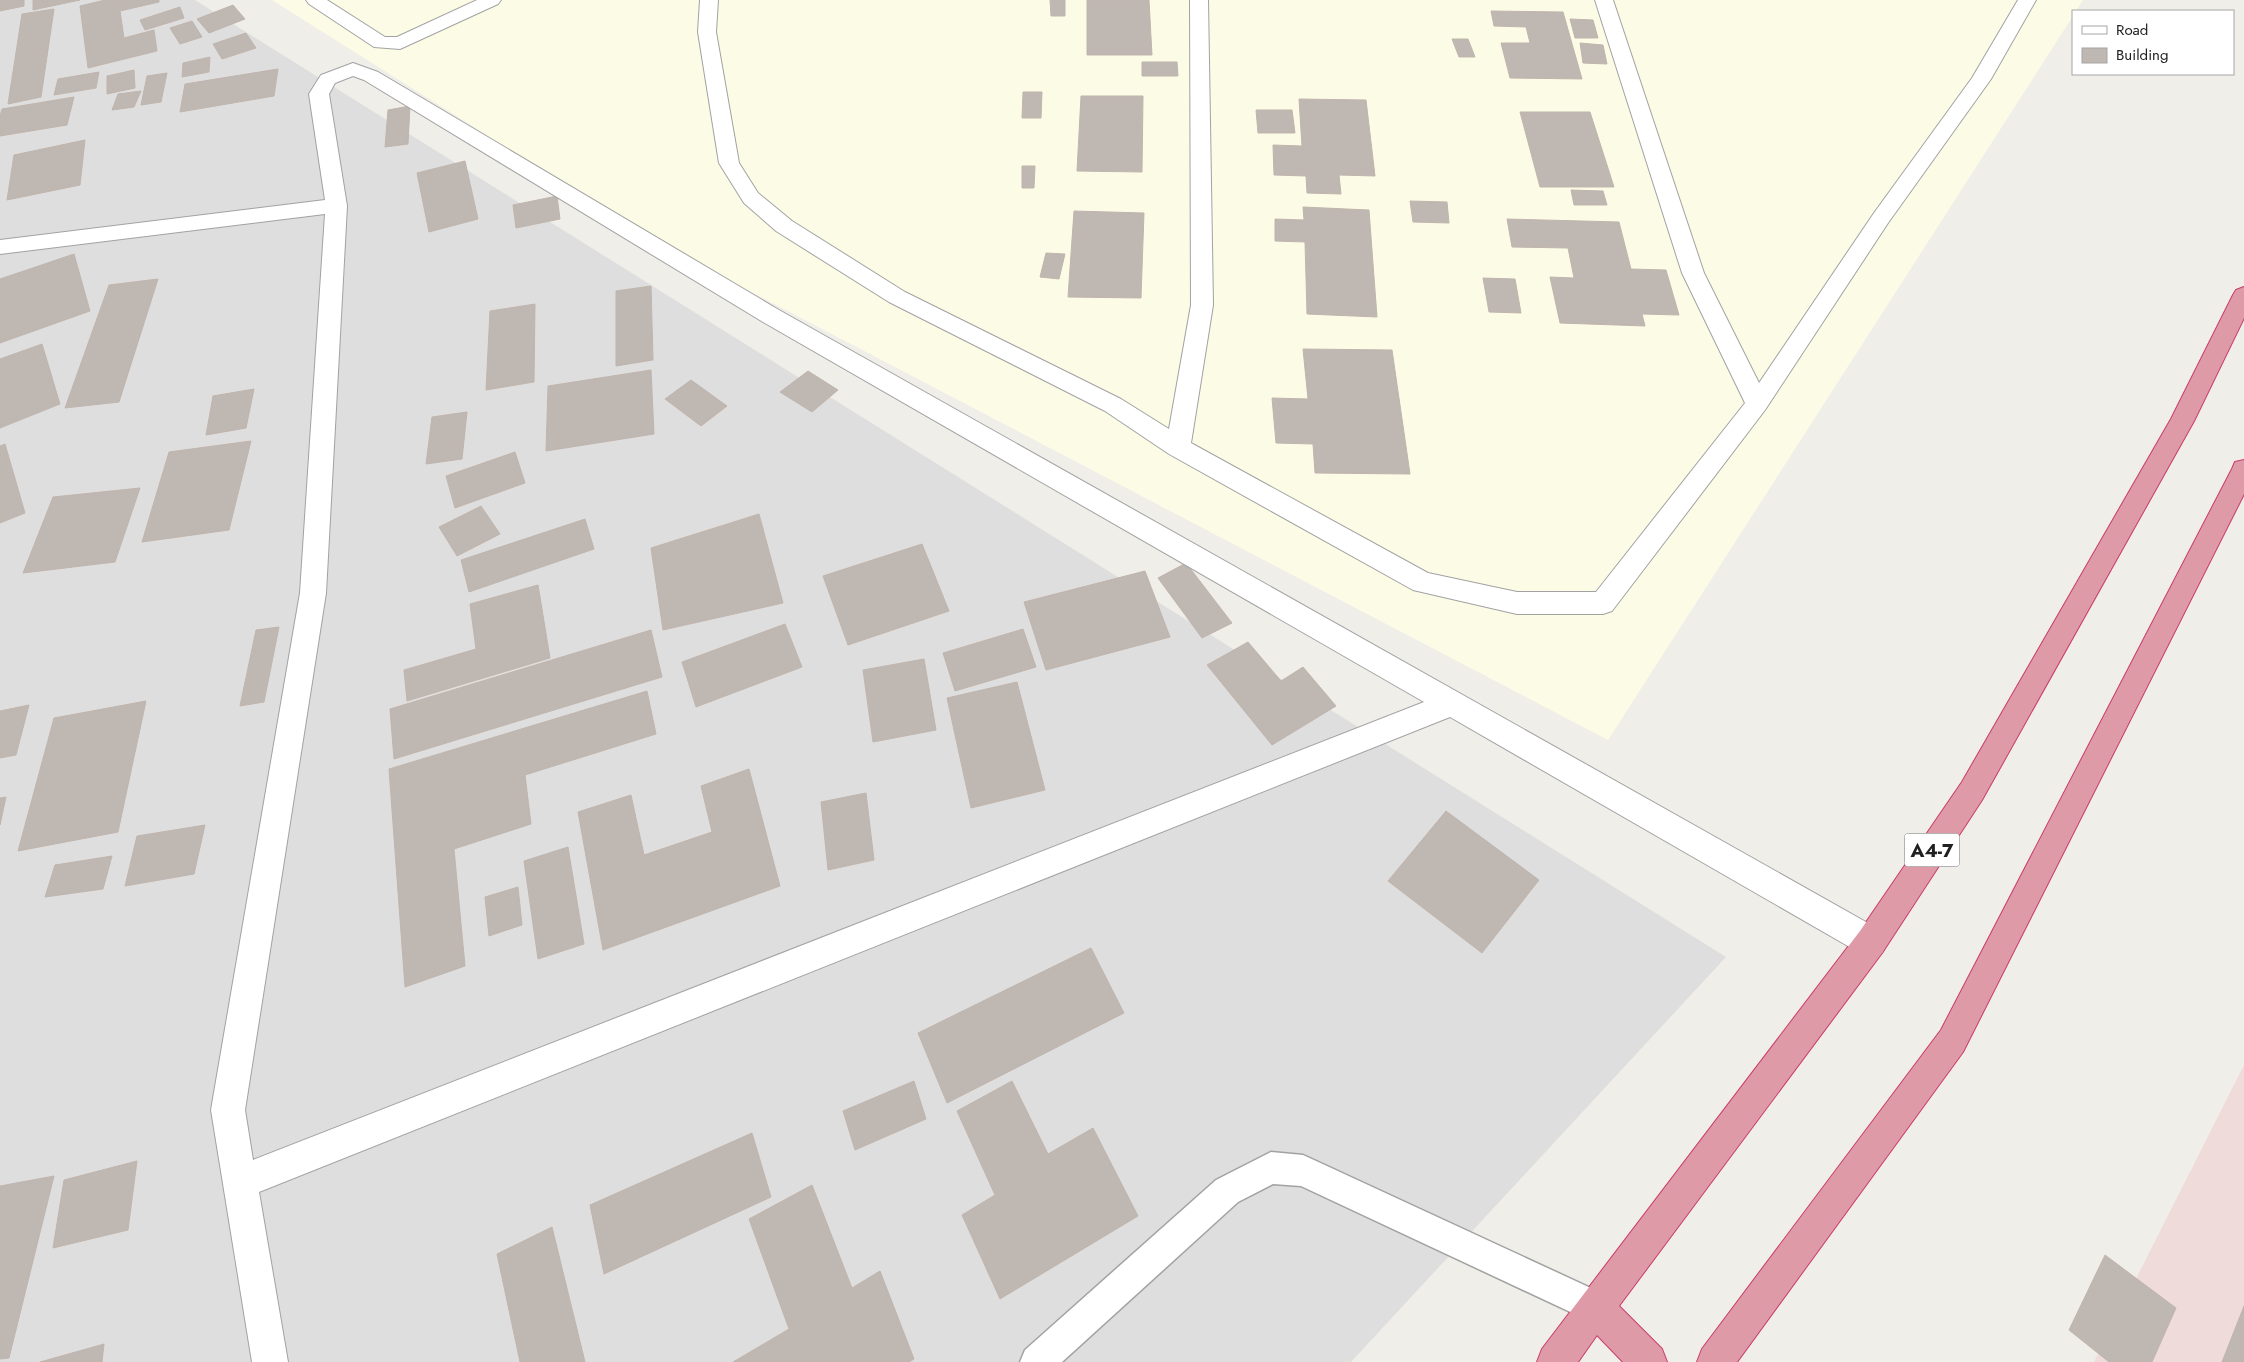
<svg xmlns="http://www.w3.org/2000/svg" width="2244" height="1362" font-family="Jost,sans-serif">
<rect width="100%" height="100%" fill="#f0eee9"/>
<!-- residential -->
<path fill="#dfdede" d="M0,0H195L1726,957L1351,1362H0Z"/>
<!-- commercial -->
<path fill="#efdbda" d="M2244,1065V1362H2094Z"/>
<!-- education -->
<path fill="#fcfce6" d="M272,0H2083L2076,11H2073V16L1608,740L658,243Z"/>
<!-- building -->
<path fill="#beb7b2" stroke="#c1b5ad" d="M0,0H24V6L0,11Z
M33,0H80L33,10Z
M105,0H159V2L120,11L124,38L154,30L157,51L88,68L80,6Z
M1050,0H1065V16H1051Z
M1087,0H1149L1152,55H1087Z
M233,5L245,19L209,33L197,19Z
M180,7L184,18L145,30L140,20Z
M54,9L41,97L8,104L22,14Z
M1491,11L1563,12L1582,79L1510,78L1501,43H1530L1526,27L1494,26Z
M1570,19L1593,20L1598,38H1575Z
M192,21L202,37L180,44L170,28Z
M246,33L256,48L222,59L213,44Z
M1452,39H1468L1475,57H1459Z
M1580,43L1603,45L1607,64L1583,63Z
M210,57L209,72L182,77L183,63Z
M1142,62H1177L1178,76H1142Z
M278,69L274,96L180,112L185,84Z
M134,70L135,88L107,94V76Z
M99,72L96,88L54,95L58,79Z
M167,73L161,102L141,105L147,76Z
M141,91L134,107L112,110L118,94Z
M1023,92H1042L1041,118H1022Z
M1081,96H1143L1142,172L1077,171Z
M74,97L67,125L0,136V116L2,109Z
M1299,99L1366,100L1375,176L1339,175L1341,194L1307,193L1306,176L1274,175L1273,145L1302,146Z
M410,106L408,144L385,147L388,110Z
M1256,110H1292L1295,133H1258Z
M1520,112H1590L1614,187H1540Z
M85,140L80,185L7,200L14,155Z
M465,161L478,219L429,232L417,173Z
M1022,166H1035L1034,188H1022Z
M1571,190L1603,191L1607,205H1574Z
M557,196L560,219L516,228L513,205Z
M1410,201L1447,202L1449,223L1413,222Z
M1303,207L1369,210L1377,317L1307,314L1305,242L1275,241V219L1304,220Z
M1074,211L1144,213L1141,298L1068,297Z
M1507,219L1619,222L1631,269L1666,270L1679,315L1642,314L1645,326L1560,323L1550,277L1574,278L1568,248L1512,247Z
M1046,253L1065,254L1059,279L1040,277Z
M74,254L90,311L0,343V279Z
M1483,278L1515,279L1521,313L1489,312Z
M158,279L119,402L65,408L109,285Z
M651,286L653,360L616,366V291Z
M535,304L534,382L486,390L490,311Z
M42,344L60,404L0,428V359Z
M1303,349L1392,350L1410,474L1315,473L1313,444L1276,443L1272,398L1308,399Z
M651,370L654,434L546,451L548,386Z
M808,371L838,390L812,412L780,392Z
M691,380L727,406L701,426L665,399Z
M254,389L246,428L206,435L213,396Z
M467,412L462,459L426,464L432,417Z
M251,441L229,530L142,542L169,452Z
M5,444L25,513L0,523V446Z
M515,452L525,483L455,508L446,476Z
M140,488L115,562L23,573L53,497Z
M481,506L500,534L457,556L439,527Z
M759,514L783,603L663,630L651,548Z
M585,519L594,549L469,592L461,560Z
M922,544L949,611L848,645L823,576Z
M1186,563L1232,623L1202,638L1158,578Z
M1145,571L1170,637L1046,670L1024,602Z
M538,585L550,658L407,701L404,670L476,649L470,604Z
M785,624L802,667L696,707L682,662Z
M279,627L264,702L240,706L256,630Z
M1023,629L1036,667L955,691L943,653Z
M651,630L662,677L394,759L390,709Z
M1248,642L1281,681L1303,667L1336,706L1272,745L1207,665Z
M924,659L936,730L873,742L863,670Z
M1017,682L1045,790L971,808L947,698Z
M647,691L656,734L525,775L531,824L454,849L465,966L405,987L389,769Z
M146,701L118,832L18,851L54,718Z
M29,705L16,755L0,758V711Z
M749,769L780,886L603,950L578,812L631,795L644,855L712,832L701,786Z
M866,793L874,860L828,870L821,802Z
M6,797L0,825V798Z
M1446,811L1539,880L1482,953L1388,881Z
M205,825L194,874L125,886L137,836Z
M568,847L584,944L538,959L524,861Z
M112,856L103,889L45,897L55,865Z
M518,887L522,925L489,936L485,897Z
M1091,948L1124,1013L947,1103L918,1033Z
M914,1081L926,1119L855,1150L843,1111Z
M1012,1081L1048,1154L1093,1128L1138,1216L1000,1299L962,1215L995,1195L957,1111Z
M752,1133L771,1197L604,1274L590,1205Z
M137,1161L128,1230L53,1248L64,1180Z
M54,1176L9,1358L0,1359V1186Z
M812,1185L852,1288L880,1271L914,1359L909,1362H733L789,1329L749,1219Z
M552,1227L585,1362H520L497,1254Z
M2105,1255L2176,1308L2152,1362H2109L2069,1330Z
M2244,1306V1362H2222Z
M104,1344L102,1362H40Z"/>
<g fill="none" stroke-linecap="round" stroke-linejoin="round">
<!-- lane casing -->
<g stroke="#a2a2a2" stroke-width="3">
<path id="lane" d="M1271,1152L1303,1155L1314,1160L1608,1296L1612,1308L1608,1320L1596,1324L1301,1186L1273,1184L1238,1202L1062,1362H1020L1025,1350L1216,1180Z"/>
</g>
<!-- street casing -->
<g stroke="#a2a2a2" stroke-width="2">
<path id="street" d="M306,0H327L385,37H397L477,0H501L498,4L400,49L374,47L309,4Z
M700,0H718L716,32L739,163L758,193L792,221L905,292L1121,399L1169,429L1191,305L1190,0H1208L1213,305L1191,443L1428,573L1517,592H1596L1745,403L1682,273L1595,0H1613L1704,273L1759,383L1874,213L1972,78L2018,0H2036L1991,79L1888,223L1765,410L1612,611L1603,614H1517L1413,590L1169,454L1105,411L889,302L776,231L744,203L719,163L698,32Z
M353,63L378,72L779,310L1882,931L1887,942L1882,953L1871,957L1860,953L1450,717L259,1192L288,1362H252L211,1110L300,593L325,214L0,254V240L325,200L309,94L321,75ZM353,76L364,80L763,322L1424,702L253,1160L245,1110L326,593L347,206L329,94L335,83Z"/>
</g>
<!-- highway casing -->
<g stroke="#c93b6c" stroke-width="2">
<path id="highway" d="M2244,287V318L2194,421L1982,800L1882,953L1619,1306L1662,1349L1667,1362H1623L1597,1335L1578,1362H1537L1542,1349L1860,931L1962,782L2171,419L2233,295L2236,290Z
M2244,460V494L1963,1052L1737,1362H1697L1702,1349L1941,1030L2232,469L2235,462Z"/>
</g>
<!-- lane -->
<use href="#lane" fill="#fff" fill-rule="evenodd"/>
<!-- street -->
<use href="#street" fill="#fff" fill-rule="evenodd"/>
<!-- highway -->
<use href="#highway" fill="#df9aa7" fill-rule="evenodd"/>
</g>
<g text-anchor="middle" stroke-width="4.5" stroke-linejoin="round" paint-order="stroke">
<!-- shield labels -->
<rect fill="#fff" stroke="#646464" stroke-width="1" x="1904.5" y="833.5" width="55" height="33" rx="4"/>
<g font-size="19" font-weight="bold" fill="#212121">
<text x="1932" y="857">A4-7</text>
</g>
</g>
<!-- legend -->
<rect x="2072" y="10" width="162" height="65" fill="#ffffff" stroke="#a6a6a6"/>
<rect x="2082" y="26" width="25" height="8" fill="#ffffff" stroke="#a6a6a6"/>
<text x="2116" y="35" font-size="15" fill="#212121">Road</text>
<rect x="2082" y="48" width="25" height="15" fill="#beb7b2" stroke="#a6a6a6"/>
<text x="2116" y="60" font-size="15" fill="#212121">Building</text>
</svg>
